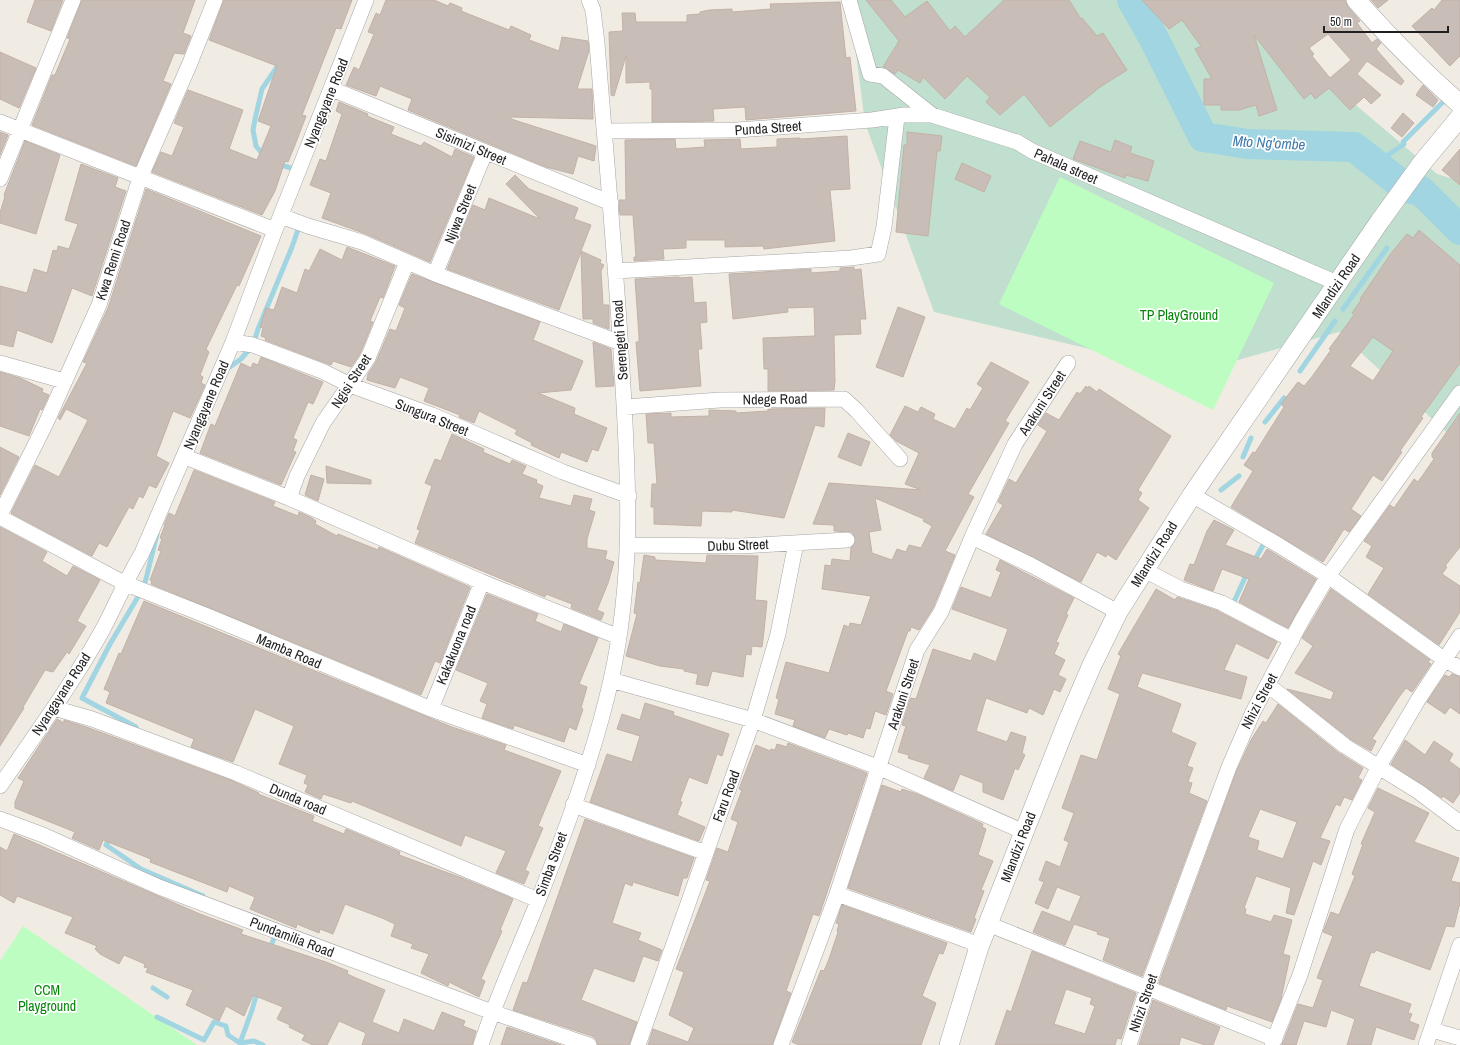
<svg xmlns="http://www.w3.org/2000/svg" width="1460" height="1045" font-family="'Archivo Narrow',sans-serif">
<rect width="100%" height="100%" fill="#f0ece4"/>
<!-- wetland -->
<path fill="#c0dfcf" d="M849,0H1238L1243,9L1437,174L1460,181V445L1339,332L1191,373L934,312L865,123Z"/>
<!-- park -->
<path fill="#befdc1" d="M1060,177L1274,283L1213,410L999,304Z
M23,926L197,1045H0V961Z"/>
<g fill="none" stroke-linecap="round" stroke-linejoin="round">
<!-- stream -->
<path stroke="#a1d5e1" stroke-width="5" d="M264,156L256,146L253,130L255,119L262,89L279,64
M278,164L297,170
M1375,164L1404,144L1403,142L1447,98
M1343,309L1387,248
M227,369L241,359L253,345L258,329L292,247L300,224
M1300,371L1335,321
M1265,422L1284,398
M1243,457L1251,438
M1221,490L1239,476
M1253,563L1266,540
M1232,606L1248,571
M137,733L136,727L82,698L110,644L142,590L146,579L157,534
M110,836L106,845L141,869L203,896
M270,949L276,932
M153,988L167,997
M157,1017L204,1040L214,1022L226,1026L228,1035L240,1043L252,1010L258,989
M240,1043L254,1041L263,1045"/>
<!-- river -->
<path stroke="#a1d5e1" stroke-width="30" d="M1132,0L1153,37L1203,137L1248,144L1354,147L1406,188L1421,191L1460,230"/>
</g>
<!-- building -->
<path fill="#c8beb7" stroke="#c3b1a5" fill-rule="evenodd" d="M35,0H63L51,31L27,22Z
M82,0H195L183,33L191,36L184,54L174,53L173,56L163,81L171,84L136,166L32,125L52,75H55L70,39L67,38Z
M224,0H352L341,29L336,28L302,115L306,116L295,145L288,162L285,161L275,191L262,215L152,172L161,152L172,156L184,127L174,123L188,90L243,110L229,149L257,160L271,126L258,121L277,66L209,40Z
M386,0H434L448,6L450,3L462,8L461,11L509,30L511,26L531,35L529,40L559,51L562,37L588,41L589,51L577,89H592L593,119L511,117V119L596,146L594,161L578,156L573,174L546,167L408,110L412,99L380,86L376,96L346,85L354,67L359,70L374,34L368,32L376,13L380,15Z
M866,0H891L905,17L927,1L950,31L955,26L965,37L1004,0H1069L1081,19L1082,18L1097,36L1103,33L1127,70L1100,87L1050,127L1024,94L1000,115L986,102L990,97L967,76L945,99L923,77L920,83L898,70L895,74L883,67L899,41Z
M1142,0H1345L1348,7L1360,21L1357,23L1372,43L1377,39L1381,43L1376,49L1404,81L1401,85L1367,61L1357,74L1381,95L1371,104L1364,97L1350,110L1329,88L1315,99L1311,93L1304,99L1254,35L1277,110L1259,116L1256,105L1239,110H1221V105H1204V79H1212L1195,49L1201,46L1182,20L1169,29ZM1328,34L1351,60L1330,78L1312,56L1314,54L1309,48Z
M1371,0H1388L1378,8Z
M1442,0H1460V56L1450,66L1412,26L1432,8L1434,10Z
M840,2L846,58L850,57L856,111L746,120L745,107L713,109L714,121L652,122V89H650V82L626,83V56L614,96L611,95L609,32L623,31L622,13H635L636,22H687V15L700,14V12L709,10L732,9V12L771,9L770,4Z
M0,52L36,68L19,108L0,99Z
M1423,85L1438,100L1433,107L1416,95Z
M339,102L368,114L367,116L394,127L391,134L421,146L424,142L452,157L455,149L474,157L430,262L366,234L322,218L331,193L310,185L320,159L326,161L342,114L336,111Z
M1403,113L1414,123L1402,137L1391,128Z
M0,132L8,135L0,155Z
M907,132L942,136L940,151H937L928,236L896,232L904,145H907Z
M847,136L850,189L830,190L835,241L764,249L763,246L725,247V240H686V248L663,249L664,259L634,261V257H636L633,215H620L619,206V200H626L625,140L675,139L676,149L705,147L704,140L740,139L741,149L777,147V139L800,138L801,139Z
M1115,140L1132,147L1130,153L1154,161L1148,181L1126,175L1125,178L1073,159L1080,141L1111,152Z
M25,141L60,155L36,234L0,223V213L5,196L4,195Z
M1460,149V185L1442,170Z
M962,163L991,176L984,192L955,179Z
M81,164L118,178L115,187L126,191L92,296L72,288L52,343L17,330L13,347L0,344V286L27,293L34,269L47,273L53,250L57,251L58,246L69,249L78,224L65,220Z
M515,175L529,189L578,208L574,219L591,225L581,251L601,260L600,263L604,265L601,271L603,305H609V329L593,323V319H583L581,252L559,310L447,269L473,205L485,210L489,198L540,219L506,184Z
M146,189L261,236L239,286L237,285L206,349L209,352L200,375L203,377L201,383L205,385L190,418L173,411L156,456L169,463L156,488L149,485L143,498L139,496L133,509L129,507L107,547L99,543L92,556L11,513L35,465L59,477L88,420L66,409L60,420L58,418L87,363L83,362L108,308Z
M1419,230L1460,265V363L1421,417L1423,418L1400,451L1402,452L1382,481L1373,475L1351,509L1361,516L1349,532L1344,529L1323,562L1231,507L1253,471L1244,465L1253,452L1255,453L1284,407L1281,404L1298,382L1304,386L1311,378L1331,350L1329,349L1354,315L1352,313L1361,300L1360,299L1392,252L1407,234L1413,238ZM1373,337L1393,351L1373,381L1350,366Z
M347,247L395,266L383,298L380,297L370,321L373,322L360,354L351,367L333,361L331,365L265,340L266,338L261,336L263,328L260,327L266,308L274,310L282,287L297,293L305,269L309,271L320,249L342,260Z
M854,267V270L861,269L866,319H860L861,334L834,335L835,381L834,390L768,391V369H764L763,338L815,336L814,307L787,308L788,312L733,319L729,274L811,269V273L840,271V268Z
M412,274L540,322L533,340L583,361L571,390L538,393L575,408L574,414L607,428L598,451L592,449L587,462L561,452L559,458L531,445L532,443L515,434L517,430L479,411L474,423L459,417L460,415L424,401L429,388L400,377L395,388L367,380L368,374L376,362L390,329L396,331L405,308L399,305Z
M679,277V278L692,277L694,303L706,302L707,322L700,323L702,349H698L701,386L640,391L636,342H639V336L635,279Z
M898,307L925,317L903,377L876,367Z
M593,342L611,349L614,386L596,387Z
M261,357L323,382L313,404L308,402L293,438L297,440L293,451L296,452L281,485L200,453L211,424L215,426L241,363L251,368L253,363L258,365Z
M991,362L1029,382L1005,421L1009,423L968,494L974,497L945,551L955,555L933,608L919,630L911,627L910,631H908L886,691L893,694L886,715L875,711L870,729L866,728L863,738L848,733L847,735L829,729L825,738L793,726L795,720L775,714L779,699L776,698L786,662L829,673L844,625L849,627L850,623L861,625L871,596L822,589L825,565L831,566L832,559L850,561L851,548L856,540L852,532L834,531V525L813,524L829,483L921,490L905,484L919,453L896,441L890,435L905,406L918,412L921,407L935,414L933,419L955,429L967,408L970,410L983,388L977,384ZM875,498L924,519L923,521L932,526L921,548L909,545L906,552L897,549L892,560L872,553L869,532L881,530Z
M0,372L20,378L43,389L42,392L49,395L42,410L40,409L29,436L0,426Z
M1086,386L1088,388L1089,386L1097,392L1099,389L1171,436L1138,490L1142,493L1138,500L1149,508L1116,560L1107,554L1106,557L1097,552L1081,582L986,534L1003,505L998,502L1009,479L1016,483L1047,431L1038,425L1046,413L1059,420L1077,392L1080,394Z
M825,408L824,427L815,425L784,518L732,510V512L702,511L701,526L654,524V507H651L652,484H657L654,443H648L646,414L671,413V417L709,416V410L736,411V413L768,411V409Z
M1460,413V547L1445,566L1447,567L1442,574L1460,586V612L1439,645L1368,594L1384,568L1366,557L1372,546L1364,541L1390,505L1394,508L1414,479L1418,482L1434,459L1432,457V453Z
M848,433L870,442L861,466L838,457Z
M452,434L484,449L483,452L510,464L512,460L526,466L522,474L537,480L536,483L543,486L539,498L571,506L574,495L592,499L589,510L595,512L587,539V548L607,551L605,559L614,562L608,583L597,610L604,613L601,620L571,608L572,604L546,594L545,597L415,543L420,530L417,529L432,486L425,483L435,459L441,461Z
M0,447L19,457L0,495Z
M326,466L371,480V484L327,483Z
M194,470L275,502L273,506L298,516L299,512L312,518L316,521L315,524L337,536L338,534L378,550L379,547L470,587L440,663L435,661L421,695L151,584L152,581L150,580L161,551L158,550L162,539L160,538L165,525H164L169,513L175,516Z
M311,475L324,479L318,501L305,495Z
M1214,520L1234,530L1225,545L1261,559L1267,549L1316,579L1288,628L1239,602L1249,579L1222,569L1213,591L1184,580L1190,564L1194,565L1207,531Z
M0,527L47,552L42,561L67,576L73,566L100,580L77,621L86,626L69,654L67,652L53,672L45,670L23,707L24,708L0,746Z
M644,555L655,557V560L706,563L707,555L758,556L755,600L767,601L764,631L762,647L752,646L751,655L746,654L743,677L712,671L708,686L696,684L698,674L684,671V669L660,666L626,656L637,614L634,613L638,582L640,583Z
M1000,560L1074,598L1066,614L1068,615L1056,642L1059,643L1054,654L1065,660L1058,675L1066,679L1060,692L1054,689L1043,715L1029,708L1027,713L986,698L976,731L1007,742L1011,732L1026,737L1022,753L1025,755L1018,770L1015,768L1003,800L983,792V783L960,774L953,791L924,778L930,765L908,758L909,755L898,752L906,726L902,725L910,700L911,698L916,699L933,649L971,661L974,653L996,662L1008,629L952,609L961,587L991,598L1001,572L996,570Z
M1156,589L1175,600L1177,597L1218,611L1277,642L1268,659L1236,643L1224,670L1247,677L1241,699L1142,673L1137,687L1181,704L1171,732L1196,743L1187,766L1193,768L1188,782L1192,783L1189,793L1207,801L1142,976L1103,960L1110,938L1097,934L1098,932L1074,924L1065,945L1033,932L1042,911L1070,922L1081,896L1057,887L1048,909L1035,903L1044,882L1039,880L1046,861L1060,867L1069,842L1064,840L1074,813L1062,808L1081,755L1097,760L1112,717L1120,694L1108,689L1121,656L1118,654Z
M1331,589L1430,660L1428,662L1431,664L1412,692L1406,688L1399,697L1372,739L1376,741L1371,751L1350,739L1287,689L1331,700L1334,692L1295,673L1313,646L1302,638Z
M487,594L538,614L535,621L561,632L564,624L598,638L579,684L587,687L581,708L583,709L576,730L569,727L564,742L514,725L513,729L482,718L487,704L480,701L488,683L456,670Z
M144,601L452,727L506,745L504,750L561,771L538,826L543,828L525,870L529,872L524,884L496,873L506,851L465,835L461,846L352,801L351,803L323,794L321,799L305,792L308,785L304,783L307,775L279,764L294,726L255,709L233,762L191,747L194,739L106,703L110,692L104,689L119,653L121,654Z
M1452,674L1460,677V714L1450,707L1445,714L1427,702L1445,675L1449,677Z
M645,703L674,712L673,715L729,734L722,756L717,754L707,784L689,777L680,801L682,802L677,815L705,827L699,841L590,802L607,754L632,762L640,736L617,729L622,714L640,720Z
M1278,704L1339,753L1363,768L1358,778L1362,780L1352,800L1344,797L1340,806L1336,804L1320,838L1330,841L1321,865L1313,861L1294,915L1286,913L1291,888L1256,876L1244,908L1246,909L1245,914L1271,922L1274,915L1292,920L1283,954L1290,956L1281,999L1272,1022L1227,1006L1226,1010L1159,983L1237,770L1251,740L1263,721L1266,723ZM1260,809L1297,822L1283,859L1257,850L1259,841L1248,837Z
M57,719L64,723V720L89,728L233,781L259,793L258,794L314,816L312,821L344,834L346,829L400,852L399,855L462,878L513,899L500,930L502,931L481,979L485,981L479,997L449,982L448,986L421,973L429,954L411,948L413,944L391,936L395,924L382,918L345,904L333,934L320,929L319,933L297,924L296,928L250,909L255,897L229,886L227,892L150,862L151,859L103,840L99,850L72,838L75,832L15,808V802L24,781L18,778Z
M1405,740L1425,755L1434,741L1453,754L1449,761L1460,769V793L1453,803L1443,796L1442,798L1391,764Z
M788,743L867,773L819,916L813,914L786,991L791,993L772,1045H648L653,1029L688,1042L694,1028L669,1015L684,972L676,969L710,881L706,880L717,848L728,852L738,822L731,819L742,790L739,789L756,745L770,751L771,749L775,750L777,744L787,747Z
M882,785L901,792L902,789L917,794L983,824L982,827L986,829L978,855L993,861L981,890L984,891L974,918L976,919L971,932L848,888Z
M1378,788L1429,813L1414,842L1459,858L1451,881L1460,883V906H1459L1454,927L1446,926L1430,970L1376,950L1374,953L1371,952L1359,986L1411,1004L1408,1013L1412,1014L1409,1021L1419,1025L1414,1040L1376,1027L1371,1045H1347L1355,1019L1331,1010L1326,1027L1304,1021L1296,1045H1282L1298,1004L1313,1008L1323,980L1317,978L1333,936L1323,932L1331,912L1339,915L1355,876L1352,874L1363,844H1361L1375,812L1368,808Z
M585,819L694,858L687,878H683L678,896L633,882L632,886L625,883L612,923L641,933L638,940L662,950L658,961L643,956L634,982L594,968L581,1000L637,1022L629,1045H598L596,1039L592,1036L513,1010L523,982L527,983Z
M14,834L200,914L243,930L241,934L326,962L348,971L347,974L356,978L385,990L372,1022L399,1033L404,1019L434,1031L442,1012L465,1021L463,1026L476,1031L472,1045H362L366,1033L339,1021L327,1045H313L302,1040L305,1035L289,1027L290,1025L277,1019L283,1007L253,995L244,1016L226,1006L219,1021L186,1005L193,990L146,972L148,968L144,967L145,964L124,955L119,964L100,954L95,949L97,946L65,933L73,917L17,896L14,903L0,895V847L7,851Z
M842,905L947,943L943,954L939,953L922,996L936,1003L921,1045H799L792,1042L821,970L824,971L829,959L838,932L837,931L839,924L836,923Z
M1032,951L1136,993L1121,1039L1117,1038L1115,1045H995L1007,1010L1011,1012ZM1066,989L1092,998L1090,1004L1095,1006L1085,1034L1054,1024Z
M1153,1000L1220,1027L1213,1045H1205L1181,1037L1179,1045H1139Z
M507,1027L561,1045H501Z"/>
<g fill="none" stroke-linecap="round" stroke-linejoin="round">
<!-- minor casing -->
<g stroke="#a6a6a6" stroke-width="16">
<path id="minor" d="M849,0L870,74L883,76L932,115L1017,142L1032,151L1337,283
M332,89L611,203
M0,122L275,230
M604,131L737,130L872,120L904,115H932
M0,179L73,0
M281,216L308,226L362,242L435,274L621,343
M615,271L851,258L878,254L884,227L897,117
M435,274L485,153
M233,342L253,345L322,371L350,385L432,415L563,472L629,496
M0,363L64,381
M625,407L720,400L844,399L856,410L900,459
M183,459L188,458L289,498L482,582L619,637
M1192,495L1280,546L1328,576L1445,660L1460,668
M289,498L297,476L323,423L368,358L407,262
M0,515L46,423L99,305L140,178L190,63L215,0
M0,517L124,583L210,617L431,709L588,765
M972,537L1031,565L1118,612
M628,545L740,546L847,540
M1144,570L1181,589L1222,603L1292,640
M611,680L753,720L880,768L1024,832
M1268,685L1345,746L1419,792L1460,823
M54,708L92,719L236,773L538,900
M431,709L482,582
M0,786C35,735 73,683 103,629C116,604 127,578 142,553L233,342L275,230L366,0
M573,805L706,853
M0,819L43,835L159,887L492,1012L589,1045
M837,894L969,941L979,947
M988,924L1275,1039
M1432,1030L1460,1038
M481,1045C497,996 519,949 538,901C566,830 594,755 611,680C633,582 629,487 623,387C617,272 606,157 597,43L593,10L589,0
M638,1045L753,720L778,634L796,543
M781,1045L837,894L917,650L941,612L972,537L1015,444L1068,363
M1129,1045L1148,986L1229,767L1253,712L1302,620L1328,576L1460,393
M1272,1045L1300,975L1347,829L1378,768L1418,700L1460,636
M1426,1045L1460,945"/>
</g>
<!-- tertiary casing -->
<g stroke="#a6a6a6" stroke-width="20">
<path id="tertiary" d="M1356,0C1389,37 1423,72 1460,104
M949,1045L979,947L1024,832L1067,723L1092,665L1118,612L1192,495L1380,221L1422,163L1460,117"/>
</g>
<!-- minor -->
<use href="#minor" stroke="#fff" stroke-width="15"/>
<!-- tertiary -->
<use href="#tertiary" stroke="#fff" stroke-width="19"/>
</g>
<g text-anchor="middle" stroke-width="3.5" stroke-linejoin="round" paint-order="stroke">
<!-- street labels -->
<g font-size="14" fill="#1f1f1f" stroke="#fff">
<text transform="translate(326 103) rotate(-68)" y="5">Nyangayane Road</text>
<text transform="translate(768 128) rotate(-4)" y="5">Punda Street</text>
<text transform="translate(471 146) rotate(23)" y="5">Sisimizi Street</text>
<text transform="translate(1066 166) rotate(24)" y="5">Pahala street</text>
<text transform="translate(460 214) rotate(-68)" y="5">Njiwa Street</text>
<text transform="translate(113 260) rotate(-72)" y="5">Kwa Remi Road</text>
<text transform="translate(1336 286) rotate(-56)" y="5">Mlandizi Road</text>
<text transform="translate(620 340) rotate(-94)" y="5">Serengeti Road</text>
<text transform="translate(351 381) rotate(-57)" y="5">Ngisi Street</text>
<text transform="translate(775 399) rotate(-1)" y="5">Ndege Road</text>
<text transform="translate(1042 403) rotate(-57)" y="5">Arakuni Street</text>
<text transform="translate(206 405) rotate(-67)" y="5">Nyangayane Road</text>
<text transform="translate(432 417) rotate(22)" y="5">Sungura Street</text>
<text transform="translate(738 545) rotate(-2)" y="5">Dubu Street</text>
<text transform="translate(1154 554) rotate(-58)" y="5">Mlandizi Road</text>
<text transform="translate(456 645) rotate(-68)" y="5">Kakakuona road</text>
<text transform="translate(289 651) rotate(23)" y="5">Mamba Road</text>
<text transform="translate(61 694) rotate(-57)" y="5">Nyangayane Road</text>
<text transform="translate(903 694) rotate(-72)" y="5">Arakuni Street</text>
<text transform="translate(1259 701) rotate(-62)" y="5">Nhizi Street</text>
<text transform="translate(726 796) rotate(-70)" y="5">Faru Road</text>
<text transform="translate(298 799) rotate(23)" y="5">Dunda road</text>
<text transform="translate(1018 847) rotate(-69)" y="5">Mlandizi Road</text>
<text transform="translate(551 864) rotate(-70)" y="5">Simba Street</text>
<text transform="translate(292 937) rotate(21)" y="5">Pundamilia Road</text>
<text transform="translate(1143 1003) rotate(-71)" y="5">Nhizi Street</text>
</g>
<!-- park labels -->
<g font-size="14" fill="#04850a" stroke="#fff">
<text x="1179" y="320">TP PlayGround</text>
<text x="47" y="995">CCM<tspan x="47" dy="16">Playground</tspan></text>
</g>
<!-- water labels -->
<g font-size="15" font-style="italic" fill="#417bad" stroke="#fff">
<text transform="translate(1269 143) rotate(3)" y="5">Mto Ng'ombe</text>
</g>
</g>
<!-- scale -->
<path d="M1324 26v6h124v-6" fill="none" stroke="#1f1f1f" stroke-width="2"/>
<text x="1330" y="26" font-size="12" fill="#1f1f1f" stroke="#ffffff" stroke-width="3" paint-order="stroke">50 m</text>
</svg>
